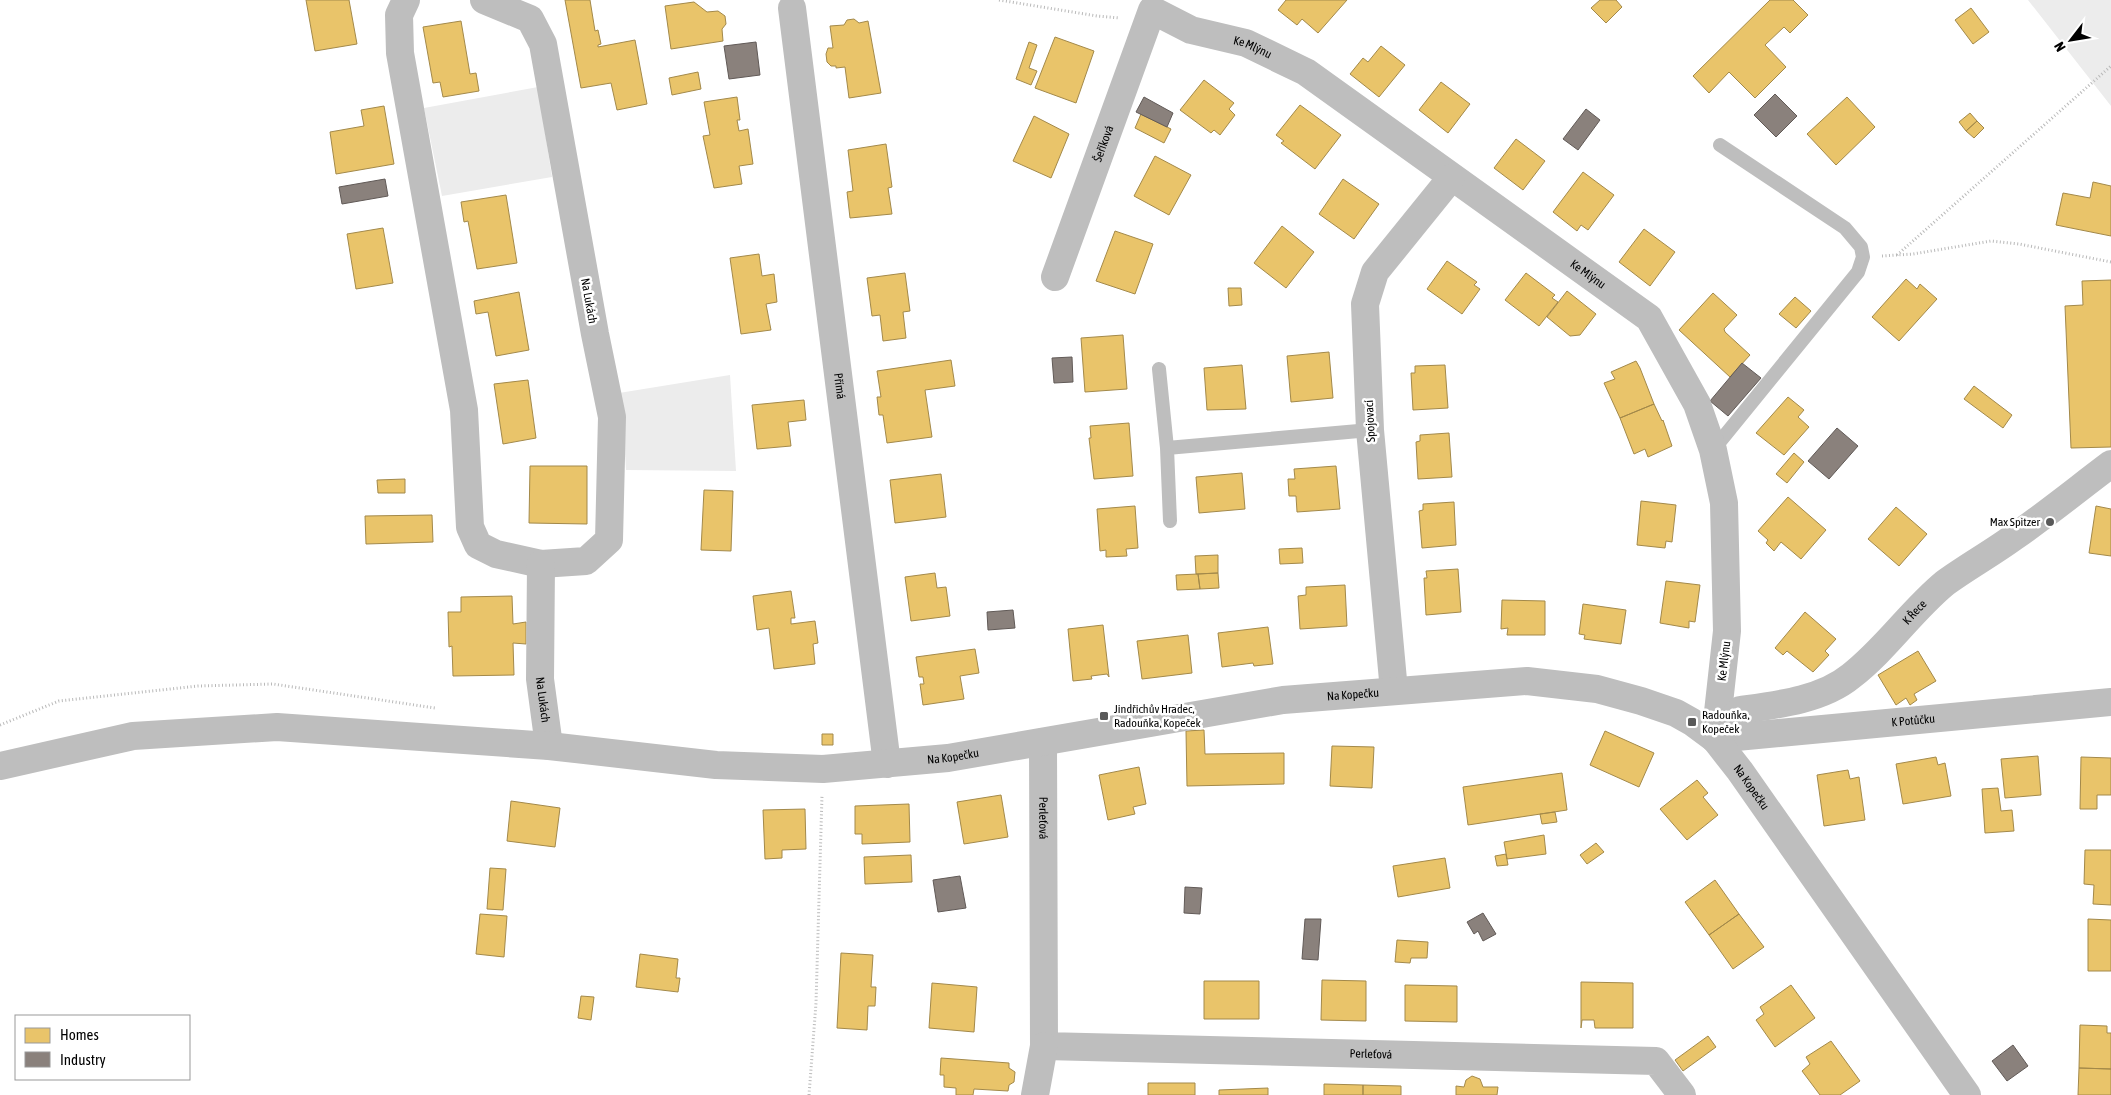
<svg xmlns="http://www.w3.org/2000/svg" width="2111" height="1095" font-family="'Asap Condensed',sans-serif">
<rect width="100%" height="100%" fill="#fff"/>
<!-- green -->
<path fill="#ececec" d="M2028,0H2111V106Z
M538,87L552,177L442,196L424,108Z
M730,375L736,471L626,470L622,407L619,393Z"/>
<!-- homes -->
<path fill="#e9c46a" stroke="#a3894a" d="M306,0H349L357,44L315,51Z
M565,0H590L595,31L598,30L601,44L598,45V47L635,40L647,104L617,110L611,83L581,88Z
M1286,0H1347L1318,33L1302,19L1297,25L1278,10Z
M1600,0H1616L1622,7L1606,23L1591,8Z
M1770,0H1793L1808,15L1790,33L1784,27L1765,45L1786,67L1755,98L1729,72L1709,93L1693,76Z
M694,2L707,12L718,11L725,16L726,24L722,29L723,41L671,49L665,6Z
M1971,8L1989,32L1973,44L1955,20Z
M854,19L859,23L868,21L881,93L849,98L845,67L836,68V66H831L827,62L826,54L828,48H833L830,26L844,25L847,20Z
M461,21L470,74L476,73L479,91L443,97L440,82L433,83L423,27Z
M1055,37L1094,51L1076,103L1035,88Z
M1029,42L1037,45L1029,68L1037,71L1031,85L1016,79Z
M1381,46L1405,65L1379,97L1350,74L1363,58L1368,62Z
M698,72L701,89L672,95L669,78Z
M1204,80L1234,103L1229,109L1235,115L1220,135L1214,130L1211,133L1180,110Z
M1441,82L1470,104L1448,133L1419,110Z
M737,97L740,120H737L739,131L748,129L753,164L739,166L742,184L714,188L703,136L710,135L704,102Z
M1847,97L1875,127L1836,165L1807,134Z
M1300,105L1341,135L1315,169L1281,143L1284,141L1276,135Z
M384,106L394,164L336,174L330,132L364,126L361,110Z
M1970,113L1977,121L1966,131L1959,122Z
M1141,114L1171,129L1164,143L1135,128Z
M1034,116L1069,134L1051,178L1013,161Z
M1977,121L1984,128L1974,138L1966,131Z
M1516,139L1545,161L1523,190L1494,168Z
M886,144L892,187L888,188L892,214L850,218L847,192L853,191L848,150Z
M1155,156L1191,175L1169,215L1134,196Z
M1583,172L1614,195L1588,230L1581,225L1577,231L1553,212Z
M1343,179L1379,204L1354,239L1319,214Z
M2093,182L2111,186V236L2056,225L2063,193L2090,198Z
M506,195L517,263L477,269L468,221L464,222L461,202Z
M1282,226L1314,252L1286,288L1254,263Z
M383,228L393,283L356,289L347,234Z
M1644,229L1675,252L1650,286L1619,262Z
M1115,231L1153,244L1135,294L1096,281Z
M759,254L762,276L774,274L777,302L766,304L771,330L741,334L730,258Z
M1447,261L1477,282L1474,285L1480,289L1462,314L1427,289Z
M905,273L910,311L903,312L906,338L883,341L880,315L872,316L867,278Z
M1526,273L1555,295L1552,298L1558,302L1539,326L1505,300Z
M1906,279L1917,289L1920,284L1937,299L1899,341L1872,317Z
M2111,280V447L2071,448L2065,306L2083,305L2082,281Z
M1228,288H1241L1242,305L1229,306Z
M1567,291L1596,314L1580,335L1570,336L1547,317Z
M519,292L529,350L496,356L488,312L476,314L474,301Z
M1713,293L1737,315L1724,329L1725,332L1750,355L1730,377L1679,330Z
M1795,297L1811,311L1796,328L1779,314Z
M1123,335L1127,389L1085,392L1081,338Z
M1329,352L1333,398L1291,402L1287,356Z
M951,360L955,386L925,390L932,437L887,443L883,415H879L877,397H881L877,371Z
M1636,361L1640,368L1654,404L1620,418L1604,383L1615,379L1611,372Z
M1242,365L1246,409L1207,410L1204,368Z
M1445,365L1448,408L1413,410L1411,373H1415V366Z
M528,380L536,438L503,444L494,384Z
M1974,386L2012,415L2003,428L1964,399Z
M1788,397L1804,410L1798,417L1809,427L1784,455L1756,433Z
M804,400L806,420L788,422L791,446L757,449L752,405Z
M1654,404L1662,421L1663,420L1672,446L1648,457L1645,449L1634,454L1620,418Z
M1129,423L1133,476L1094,479L1089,438H1091L1090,426Z
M1449,433L1452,477L1418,479L1416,442L1420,441V435Z
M1794,453L1804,462L1787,483L1776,474Z
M530,466H587V524L529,523Z
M1336,466L1340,509L1297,512L1296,496H1289L1288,479H1295L1294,469Z
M1242,473L1245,509L1199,513L1196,477Z
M941,474L946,517L895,523L890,480Z
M405,479V493H378L377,480Z
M704,490L733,491L731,551L701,550Z
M1788,497L1826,530L1801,559L1781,542L1774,551L1766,543L1768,540L1758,531Z
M1641,501L1676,505L1672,542L1666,541L1665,548L1637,545Z
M1454,502L1456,545L1422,548L1419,511L1423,510V504Z
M1135,506L1138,548L1126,549L1127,556L1106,557V550L1100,551L1097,509Z
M2096,506L2111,509V556L2089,553Z
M1896,507L1927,534L1899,566L1868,539Z
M432,515L433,542L366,544L365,516Z
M1302,548L1303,563L1280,564L1279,549Z
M1218,555V573L1196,574L1195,556Z
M1458,569L1461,612L1426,615L1424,578H1427L1426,571Z
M935,573L937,588L946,587L950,616L911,621L905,577Z
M1218,573L1219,588L1200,589L1198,574Z
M1198,574L1200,589L1177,590L1176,575Z
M1666,581L1700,585L1695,622L1689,621V628L1660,623Z
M1345,585L1347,626L1300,629L1298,596L1306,595V587Z
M791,591L795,618H791V624L815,621L818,643L813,644L815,664L774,669L769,628L757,630L753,596Z
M512,596L513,624L526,622V644L513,643L514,675L453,676L452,646L449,647L448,612H461V597Z
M1502,600L1545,601V635H1507L1508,628L1501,629Z
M1583,604L1626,610L1621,644L1584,639L1585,635L1579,634Z
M1805,612L1836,639L1825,651L1829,655L1813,672L1787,651L1783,655L1775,648Z
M1103,625L1109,677L1107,674L1091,676L1092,679L1073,681L1068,629Z
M1268,627L1273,664L1254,666L1253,663L1222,667L1218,633Z
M1188,635L1192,673L1142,679L1137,641Z
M975,649L979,673L960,676L964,699L923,705L920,684H924L923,677H919L916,657Z
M1918,651L1936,681L1914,694L1917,700L1910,705L1906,698L1896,705L1878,675Z
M1204,730L1205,754L1284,753V784L1187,786L1186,731Z
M1605,731L1654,753L1639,787L1590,765Z
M822,734H833V745H822Z
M1332,746L1374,747L1372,788L1330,786Z
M2038,756L2041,795L2005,798L2001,759Z
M1936,757L1938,765L1945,763L1951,796L1903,804L1896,764Z
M2081,757L2111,758V795H2097V809H2080Z
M1139,767L1146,804L1133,807L1135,814L1108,820L1099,775Z
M1848,770L1850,779L1859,777L1865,820L1824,826L1817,775Z
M1562,773L1567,810L1468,825L1463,787Z
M1697,780L1708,793L1703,797L1718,815L1687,840L1660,809Z
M1998,788L2001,811L2012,810L2014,831L1985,833L1982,789Z
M1001,795L1008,837L964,844L957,802Z
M511,801L560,808L555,847L507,841Z
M909,804L910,842L862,844V834H855V806Z
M805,809L806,849L782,850V858L765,859L763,810Z
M1555,812L1557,822L1542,824L1540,814Z
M1544,835L1546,854L1507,859L1504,842Z
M1596,843L1604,852L1587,864L1580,855Z
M2085,850H2111V905L2093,904L2094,885L2084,884Z
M1506,854L1508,865L1497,866L1495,856Z
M911,855L912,882L865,884L864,857Z
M1445,858L1450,888L1398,897L1393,866Z
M490,868L506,869L503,910L487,909Z
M1715,880L1739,914L1709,935L1685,902Z
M480,914L507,916L504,957L476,954Z
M1739,914L1764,947L1733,969L1709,935Z
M2088,919L2111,920V971H2088Z
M1397,940L1428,942L1427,958H1411L1410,963L1395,962Z
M841,953L873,955L871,987H876L875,1006H868L867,1030L837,1028Z
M640,954L678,959L676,978H680L678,992L636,987Z
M1322,980L1366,981V1021L1321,1020Z
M1204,981H1259V1019H1204Z
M1581,982L1633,983V1028H1595L1594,1020H1582L1581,1028Z
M932,983L977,987L974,1032L929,1028Z
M1405,985L1457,986V1022L1405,1021Z
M1791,985L1815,1018L1775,1047L1756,1020L1764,1014L1760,1007Z
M581,996L594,997L591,1020L578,1018Z
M2080,1025L2107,1026V1033H2111V1069L2079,1068Z
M1708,1036L1716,1047L1683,1071L1675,1060Z
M1831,1041L1860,1081L1840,1095H1820L1802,1071L1810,1064L1806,1057Z
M941,1058L1009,1063V1068L1015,1072L1014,1082L1009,1085L1008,1091L974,1089L973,1095H956V1088L944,1087V1075H940Z
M2079,1068L2111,1069V1095H2078Z
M1472,1076L1480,1079L1483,1087H1498L1497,1095H1456V1086L1464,1087L1466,1080Z
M1148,1083H1195V1095H1148Z
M1324,1084L1363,1085V1095H1324Z
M1363,1085L1401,1086V1095H1363Z
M1268,1088V1095H1219V1090Z"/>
<!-- industry -->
<path fill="#8a817c" stroke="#615a57" d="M756,42L760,75L729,79L724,46Z
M1775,94L1797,116L1776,137L1754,115Z
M1144,97L1173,113L1167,127L1136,112Z
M1586,109L1600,120L1578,150L1563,139Z
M385,179L388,196L342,204L339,187Z
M1072,357L1073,382L1054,383L1052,358Z
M1742,363L1761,378L1728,416L1710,401Z
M1837,428L1858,446L1829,479L1808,461Z
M1013,610L1015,628L988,630L987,612Z
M960,876L966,908L938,912L933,880Z
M1185,887L1202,888L1200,914L1184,913Z
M1483,913L1496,934L1483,941L1478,931L1474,934L1467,922Z
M1305,919H1321L1318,960L1302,959Z
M2013,1045L2028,1066L2007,1081L1992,1061Z"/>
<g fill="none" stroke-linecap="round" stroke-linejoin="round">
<!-- path -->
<path stroke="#b9b9b9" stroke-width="3" stroke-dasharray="1 2.5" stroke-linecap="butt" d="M999,0L1097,16L1120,18
M1897,255L2111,66
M1882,256L1913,254L1991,241L2019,244L2111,262
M0,725L59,701L198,686L273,684L435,708
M809,1095L816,1003L822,795"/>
<!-- service -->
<path stroke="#bebebe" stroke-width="14" d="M1159,369L1167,448L1170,521
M1167,448L1370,430
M1713,450L1858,272L1863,257L1861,247L1845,228L1720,145"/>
<!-- minor -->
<g stroke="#bebebe" stroke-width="28">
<path d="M406,0L399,15L400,53L464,410L470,527L478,545L496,554L541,564L586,561L609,540L612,417L595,334L543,44L530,19L484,0"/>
<path id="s1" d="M792,8L887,764"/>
<path id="s2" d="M1055,277L1152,10L1191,30L1246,43L1306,72L1649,318L1697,404L1713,450L1724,503L1727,631L1715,739"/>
<path id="s3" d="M541,564L540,679L549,746"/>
<path d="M1394,691L1370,430L1365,304L1375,272L1451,178"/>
<path id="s4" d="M1715,739L1740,710C1776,705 1822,700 1851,676C1886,649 1911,611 1945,583C1967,567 1992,553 2014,537C2047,514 2079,488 2111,464"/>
<path id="s5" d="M1715,739L2111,702"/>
<path id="s6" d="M1043,742L1044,1046L1656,1061L1682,1095"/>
<path d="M1035,1095L1044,1046"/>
</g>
<!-- tertiary -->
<path stroke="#bebebe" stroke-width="28" id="s7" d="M0,766L133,736L277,727L549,746L716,765L823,769L948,758L1283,700L1527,681L1597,689L1641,701L1676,713L1692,722L1715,739L1740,771L1967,1095"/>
</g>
<!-- markers -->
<g fill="#595959" stroke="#fff" stroke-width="2">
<circle cx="2050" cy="522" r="5"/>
<rect x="1099" y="711" width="10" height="10" rx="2.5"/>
<rect x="1687" y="717" width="10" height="10" rx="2.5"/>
</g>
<g text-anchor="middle" stroke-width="5" stroke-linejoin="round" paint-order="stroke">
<!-- street labels -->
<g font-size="12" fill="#000" stroke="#fff">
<text dy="4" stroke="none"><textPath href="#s2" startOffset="392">Ke Mlýnu</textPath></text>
<text dy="4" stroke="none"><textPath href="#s2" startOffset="142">Šeříková</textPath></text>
<text dy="4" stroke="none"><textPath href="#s2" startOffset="798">Ke Mlýnu</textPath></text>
<text transform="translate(589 301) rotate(80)" y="4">Na Lukách</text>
<text dy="4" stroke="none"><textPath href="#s1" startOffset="381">Přímá</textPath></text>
<text transform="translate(1370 421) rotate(-93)" y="4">Spojovací</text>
<text dy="4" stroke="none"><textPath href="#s4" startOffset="246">K Řece</textPath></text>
<text transform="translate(1724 661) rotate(-83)" y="4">Ke Mlýnu</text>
<text dy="4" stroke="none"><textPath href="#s7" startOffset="1364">Na Kopečku</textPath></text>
<text dy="4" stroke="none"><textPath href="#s3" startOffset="136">Na Lukách</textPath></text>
<text dy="4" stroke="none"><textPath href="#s5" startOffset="199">K Potůčku</textPath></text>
<text dy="4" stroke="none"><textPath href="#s7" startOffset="959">Na Kopečku</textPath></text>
<text dy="4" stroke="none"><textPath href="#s7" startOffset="1799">Na Kopečku</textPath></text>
<text dy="4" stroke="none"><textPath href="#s6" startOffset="76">Perleťová</textPath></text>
<text dy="4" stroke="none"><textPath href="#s6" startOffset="631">Perleťová</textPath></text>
</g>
<!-- poi labels -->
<g font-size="12" fill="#000" stroke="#fff" text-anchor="start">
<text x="2040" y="526" text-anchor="end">Max Spitzer</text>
<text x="1114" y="713">Jindřichův Hradec,<tspan x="1114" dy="14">Radouňka, Kopeček</tspan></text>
<text x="1702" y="719">Radouňka,<tspan x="1702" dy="14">Kopeček</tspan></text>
</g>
</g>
<!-- legend -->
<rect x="15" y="1015" width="175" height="65" fill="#ffffff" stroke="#999999"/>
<rect x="25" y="1028" width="25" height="15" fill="#e9c46a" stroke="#999999"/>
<text x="60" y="1040" font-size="15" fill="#000000">Homes</text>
<rect x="25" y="1052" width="25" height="15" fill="#8a817c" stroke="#999999"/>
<text x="60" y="1065" font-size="15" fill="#000000">Industry</text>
<!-- north arrow -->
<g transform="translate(2071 40) rotate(239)" stroke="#ffffff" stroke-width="4" paint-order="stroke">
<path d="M0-4L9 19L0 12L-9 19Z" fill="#000000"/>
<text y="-8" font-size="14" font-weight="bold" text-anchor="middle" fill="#000000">N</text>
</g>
</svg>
